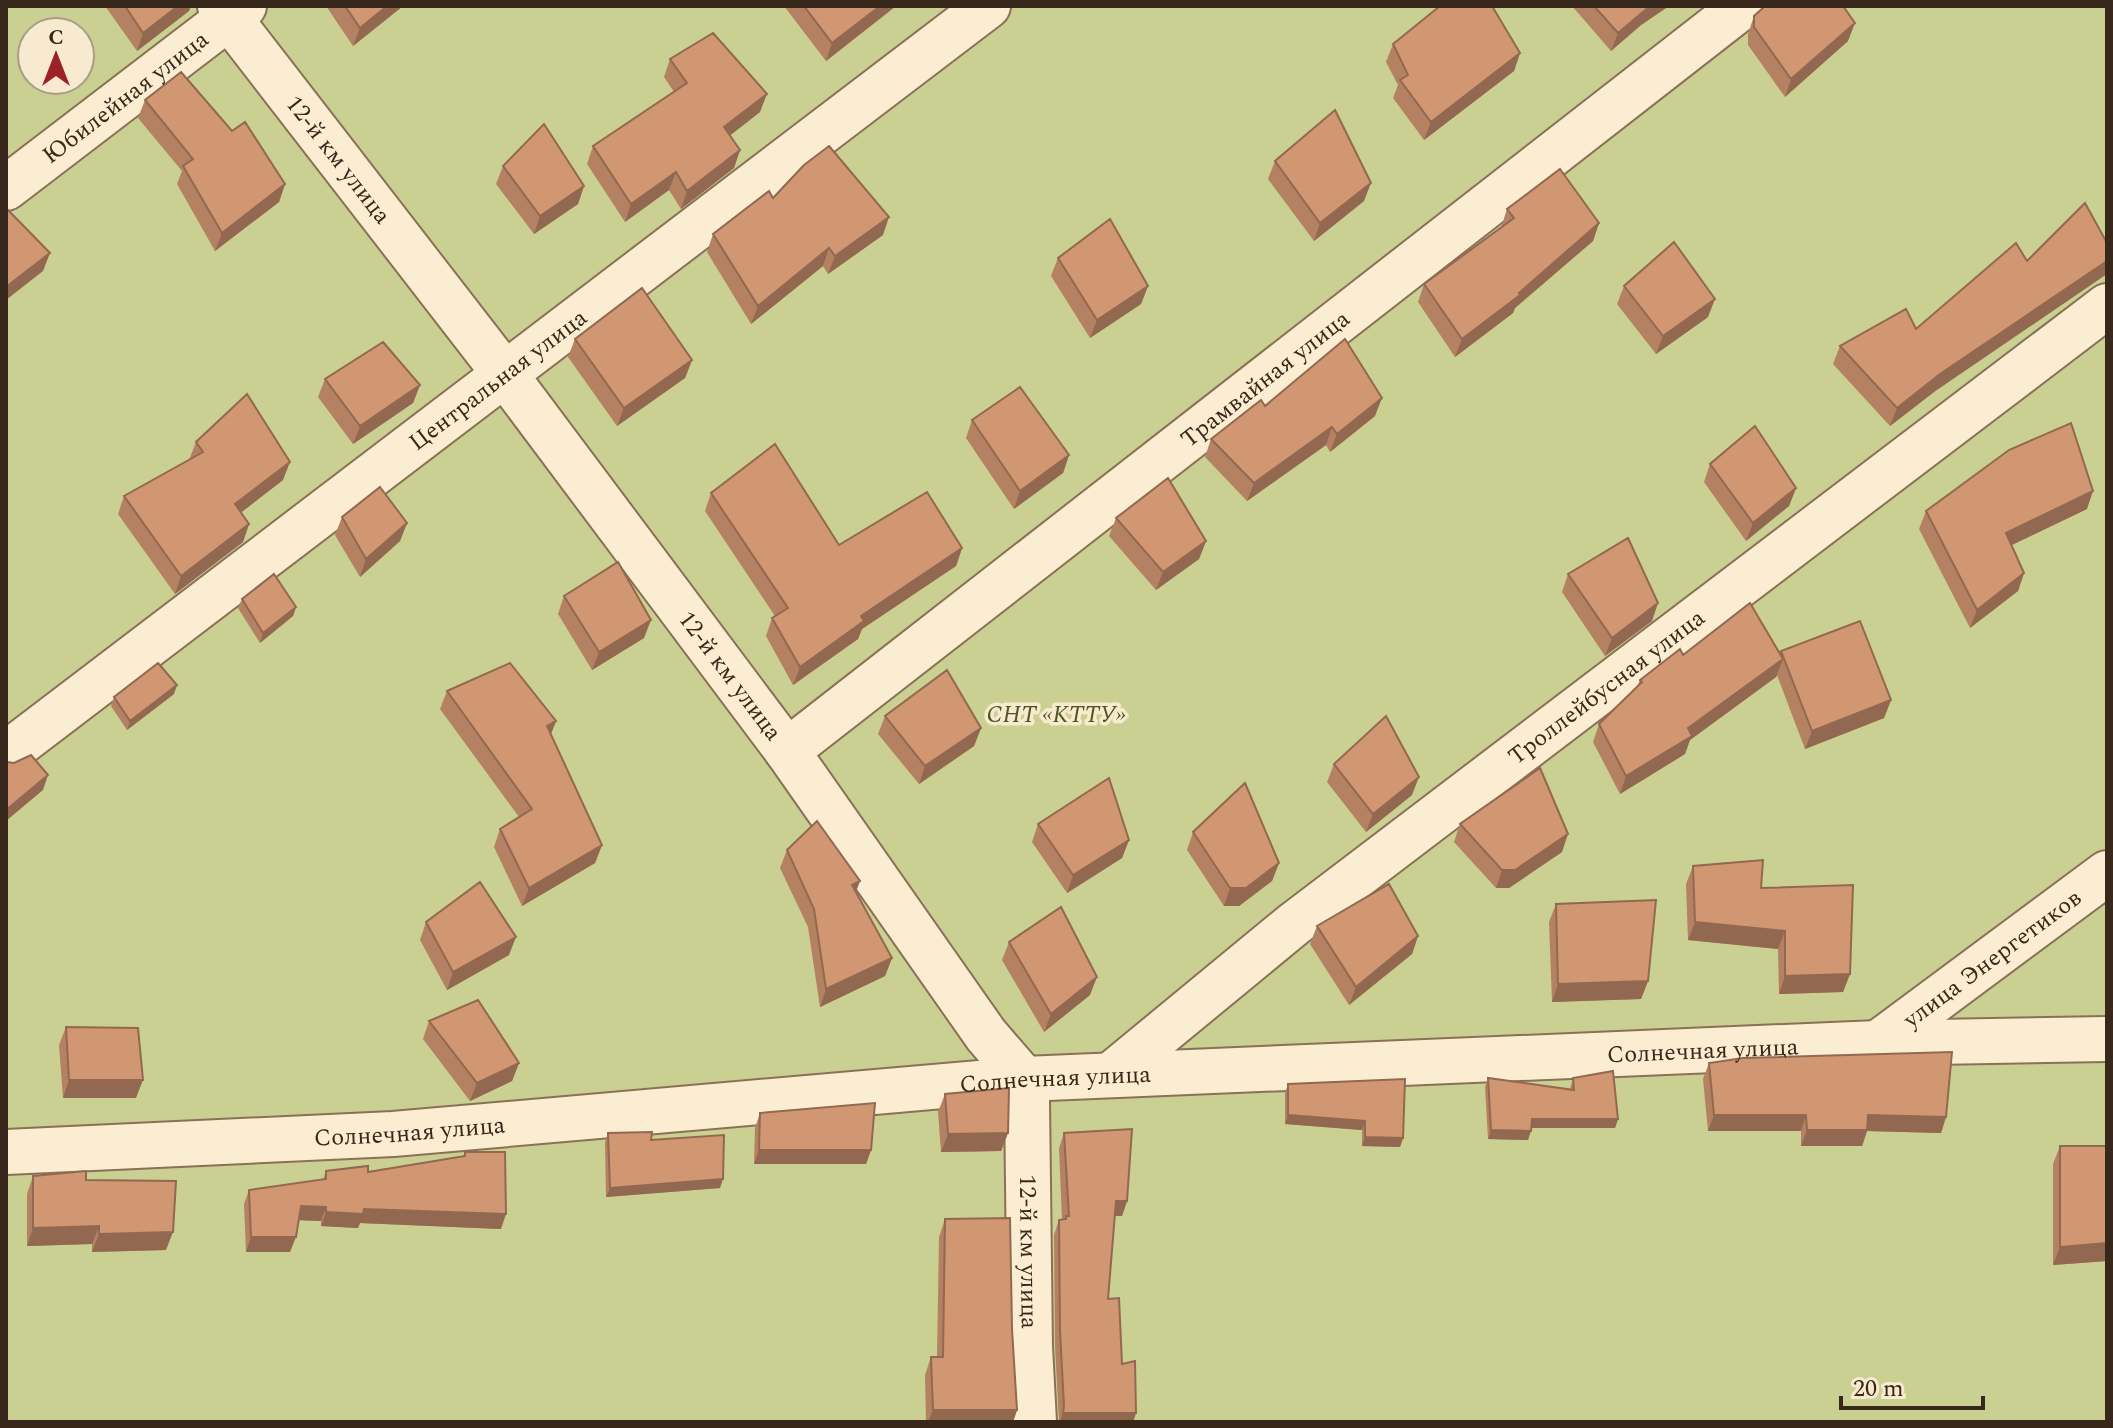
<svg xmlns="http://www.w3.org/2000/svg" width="2113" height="1428" font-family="Spectral,serif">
<rect width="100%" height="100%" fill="#f0e0be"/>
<!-- green -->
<path fill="#cacf92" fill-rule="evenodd" d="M6,6H2107V1422H6ZM32,32H80V80H32Z"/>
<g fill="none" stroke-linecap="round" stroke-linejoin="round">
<!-- minor casing -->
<g stroke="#8a7056" stroke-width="48">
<g id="minor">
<path id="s1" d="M220,6L504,373L787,751L986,1035L1024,1079L1027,1101L1030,1347L1034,1422"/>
<path id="s2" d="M6,188L244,6"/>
<path id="s3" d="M787,751L1743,6"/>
<path id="s4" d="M6,754L988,6"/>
<path id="s5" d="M1878,1043L2107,873"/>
<path id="s6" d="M1112,1074L1294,924L2107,306"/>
<path id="s7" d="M6,1152L393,1134L1024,1079L1878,1043L2107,1039"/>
</g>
</g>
<!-- minor -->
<use href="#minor" stroke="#fbedd2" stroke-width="44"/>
</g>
<!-- wall -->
<path fill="#b48162" d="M105,6H191L189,11L137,51Z
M326,6H403L353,46Z
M784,6H896L826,61Z
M1572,6H1669L1641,25L1611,51Z
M1754,16L1848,41L1785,97L1748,45V34Z
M1393,44L1520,53L1514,71L1424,140L1393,98L1398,85L1386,62Z
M670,59L760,112L730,135L740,150L734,168L681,209L669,190L625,222L587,164L593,146L674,92L664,77Z
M145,100L232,131L285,184L279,202L215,251L177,184L182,171L138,118Z
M1275,161L1364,201L1314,241L1268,179Z
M503,166L584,186L578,204L534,234L496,184Z
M773,198L883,235L828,274L823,266L751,324L707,252L713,234Z
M1507,209L1599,223L1593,241L1515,308L1513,313L1455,357L1418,302L1424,284L1501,228Z
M1058,258L1148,286L1141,304L1090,338L1051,276Z
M2027,261L1934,392L1890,426L1833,364L1840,346L1916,329Z
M1624,286L1708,317L1656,354L1617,304Z
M575,339L692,360L685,378L617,426L568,357Z
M325,379L420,385L413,403L353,444L318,397Z
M1265,406L1375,416L1330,452L1326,445L1247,501L1205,457L1211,439Z
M972,420L1069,455L1063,473L1014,509L966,438Z
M196,442L283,480L241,512L249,524L243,542L175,594L118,514L124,496L189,460Z
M1710,464L1796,488L1789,506L1746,541L1704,482Z
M711,493L839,545L962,548L956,566L862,629L858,639L793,685L766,636L772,618L775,616L705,511Z
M2087,509L2012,545L2024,573L2018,591L1970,628L1919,529L1926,511Z
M342,517L407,523L400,541L360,577L335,535Z
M1116,518L1206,541L1199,559L1156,590L1109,536Z
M1568,574L1652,621L1605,656L1562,592Z
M564,596L644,638L592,670L558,614Z
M242,599L296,607L293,616L260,643L238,608Z
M1781,651L1891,700L1884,718L1805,749L1777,675L1776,677L1690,740L1685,754L1620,794L1593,742L1599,724L1637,687L1640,680L1683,655L1780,654Z
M447,691L556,721L551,734L602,845L595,863L522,906L494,847L500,829L519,817L440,709Z
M174,694L127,730L111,706L114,697Z
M885,716L981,728L974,746L919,784L878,734Z
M1334,764L1412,795L1366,832L1327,782Z
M1038,824L1129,840L1122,858L1067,893L1032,842Z
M1460,824L1562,852L1509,888H1496L1454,842Z
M1193,832L1279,863L1272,881L1239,906H1224L1187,850Z
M787,850L860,881L856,891L892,958L885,976L820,1007L808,927L780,868Z
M1693,866L1761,888L1850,974L1843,992L1779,994L1778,949L1688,940L1686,884Z
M1556,904L1648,981L1641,999L1552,1002L1549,922Z
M426,922L509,955L447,990L420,940Z
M1317,926L1418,936L1412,954L1349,1005L1310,944Z
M1009,942L1090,995L1044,1032L1002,960Z
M429,1021L519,1063L512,1081L470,1101L423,1039Z
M66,1027L136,1098H63L59,1045Z
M1709,1063L1946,1117L1941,1133L1867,1131L1862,1146H1801V1131H1708L1703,1079Z
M1488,1078L1570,1089L1573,1078L1618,1119L1615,1128H1531L1528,1140L1488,1139L1485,1087Z
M1288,1084L1403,1138L1400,1147L1362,1146V1130L1285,1124V1093Z
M945,1094L1008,1133L1001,1151L941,1152L938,1112Z
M760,1113L871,1150L866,1164H754L755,1128Z
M608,1133L651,1140L720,1188L606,1197L605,1142Z
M1064,1133L1127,1201L1122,1216H1115L1108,1299L1122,1364L1136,1413L1133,1422H1059L1055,1346L1054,1235L1059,1220H1062L1059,1148Z
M2060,1146L2107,1261L2053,1265V1164Z
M465,1152L501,1229L360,1223L358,1228L321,1226V1221L298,1220L290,1252H246L244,1204L249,1190L323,1180L326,1171L368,1172L463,1156Z
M33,1176L86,1180L166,1250L92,1252V1244L27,1246V1194Z
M945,1219L1017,1410L1013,1422H926L925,1375L931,1357H937L939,1237Z"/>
<!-- shaded-wall -->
<path fill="#926950" d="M178,6H191L189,11L137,51L143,33Z
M387,6H403L353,46L360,28Z
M880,6H896L826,61L832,43Z
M1650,6H1669L1641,25L1611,51L1618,33Z
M1855,23L1848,41L1785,97L1791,79Z
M1520,53L1514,71L1424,140L1431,122Z
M767,94L760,112L718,145L724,127Z
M740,150L734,168L681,209L687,191Z
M676,172L669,190L625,222L631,204Z
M1371,183L1364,201L1314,241L1320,223Z
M285,184L279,202L215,251L222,233Z
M584,186L578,204L534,234L540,216Z
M889,217L883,235L828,274L835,256Z
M1599,223L1593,241L1515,308L1513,313L1455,357L1462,339L1519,293Z
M829,248L823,266L751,324L758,306Z
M50,253L43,271L6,300V287Z
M2107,261V274L1934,392L1890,426L1897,408L1940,374Z
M1148,286L1141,304L1090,338L1097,320Z
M1715,299L1708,317L1656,354L1663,336Z
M692,360L685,378L617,426L624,408Z
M420,385L413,403L353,444L360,426Z
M1382,398L1375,416L1330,452L1337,434Z
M1332,427L1326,445L1247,501L1254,483Z
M1069,455L1063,473L1014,509L1020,491Z
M290,462L283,480L229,522L235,504Z
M1796,488L1789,506L1746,541L1753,523Z
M2093,491L2087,509L1999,551L2006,533Z
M407,523L400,541L360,577L366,559Z
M249,524L243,542L175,594L181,576Z
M1206,541L1199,559L1156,590L1163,572Z
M962,548L956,566L862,629L858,639L793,685L800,667L861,616Z
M2024,573L2018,591L1970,628L1977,610Z
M1658,603L1652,621L1605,656L1612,638Z
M296,607L293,616L260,643L263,633Z
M651,620L644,638L592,670L599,652Z
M1783,659L1776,677L1690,740L1685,754L1620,794L1626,776L1688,728Z
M177,685L174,694L127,730L130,721Z
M1891,700L1884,718L1805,749L1812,731Z
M556,721L549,739L547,726Z
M981,728L974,746L919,784L925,766Z
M48,775L43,790L6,821V810Z
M1419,777L1412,795L1366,832L1373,814Z
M1568,834L1562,852L1509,888H1496L1502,870Z
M1129,840L1122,858L1067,893L1073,875Z
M602,845L595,863L522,906L529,888Z
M1279,863L1272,881L1239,906H1224L1230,888Z
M860,881L853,899L852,885Z
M1695,922L1785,931L1778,949L1688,940Z
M1418,936L1412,954L1349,1005L1356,987Z
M516,937L509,955L447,990L453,972Z
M892,958L885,976L820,1007L826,989Z
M1850,974L1843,992L1779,994L1785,976Z
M1097,977L1090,995L1044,1032L1051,1014Z
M1648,981L1641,999L1552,1002L1558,984Z
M519,1063L512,1081L470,1101L477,1083Z
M69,1080H143L136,1098H63Z
M1288,1115L1365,1121L1362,1130L1285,1124Z
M1714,1115H1806L1801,1131H1708Z
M1868,1115L1946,1117L1941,1133L1867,1131L1862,1146H1801L1807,1130Z
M1532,1119H1618L1615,1128H1529Z
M1491,1130L1531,1131L1528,1140L1488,1139Z
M1008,1133L1001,1151L941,1152L948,1134Z
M1365,1137L1403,1138L1400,1147L1362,1146Z
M759,1150H871L866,1164H754Z
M723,1179L720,1188L606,1197L610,1188Z
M1116,1201H1127L1122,1216H1110Z
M301,1206L326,1207L321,1221L295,1220Z
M364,1209L506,1214L501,1229L360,1223L358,1228L321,1226L326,1212Z
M99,1226L92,1244L27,1246L33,1228Z
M173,1232L166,1250L92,1252L99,1234Z
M251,1237H296L290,1252H246Z
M2107,1243V1261L2053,1265L2060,1247Z
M933,1410H1017L1013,1422H928Z
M1063,1413H1136L1133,1422H1060Z"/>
<!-- building -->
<path fill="#d19672" stroke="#926950" stroke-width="2" d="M125,6H178L143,33Z
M345,6H387L360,28Z
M804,6H880L832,43Z
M1440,6H1492L1520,53L1431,122L1400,80L1408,75L1393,44Z
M1594,6H1650L1618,33Z
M1765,6H1843L1855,23L1791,79L1754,27V16Z
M713,33L767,94L724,127L740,150L687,191L676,172L631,204L593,146L687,83L670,59Z
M181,72L232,131L245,122L285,184L222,233L183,166L193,159L145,100Z
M1335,110L1371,183L1320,223L1275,161Z
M544,124L584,186L540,216L503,166Z
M829,146L889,217L835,256L829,248L758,306L713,234L769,191L773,198L804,165Z
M1560,169L1599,223L1519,293L1520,295L1462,339L1424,284L1514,218L1507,209Z
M2085,203L2107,243V261L1940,374L1897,408L1840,346L1906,309L1916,329L2016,243L2027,261Z
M6,208L50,253L6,287Z
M1110,219L1148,286L1097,320L1058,258Z
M1674,242L1715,299L1663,336L1624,286Z
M642,288L692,360L624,408L575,339Z
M1345,339L1382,398L1337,434L1332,427L1254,483L1211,439L1261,400L1265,406Z
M383,342L420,385L360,426L325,379Z
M1020,387L1069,455L1020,491L972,420Z
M247,394L290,462L235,504L249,524L181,576L124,496L203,452L196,442Z
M2071,423L2093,491L2006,533L2024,573L1977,610L1926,511L2009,450Z
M1755,426L1796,488L1753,523L1710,464Z
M775,444L839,545L927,492L962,548L861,616L864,621L800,667L772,618L788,608L711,493Z
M1168,478L1206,541L1163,572L1116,518Z
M380,487L407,523L366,559L342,517Z
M1628,538L1658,603L1612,638L1568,574Z
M618,562L651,620L599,652L564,596Z
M274,574L296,607L263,633L242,599Z
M1750,603L1783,659L1688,728L1692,736L1626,776L1599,724L1642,682L1640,680L1680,649L1683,655Z
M1860,621L1891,700L1812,731L1781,651Z
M158,663L177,685L130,721L114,697Z
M510,663L556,721L547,726L602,845L529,888L500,829L532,809L447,691Z
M947,670L981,728L925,766L885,716Z
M1386,716L1419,777L1373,814L1334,764Z
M31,755L48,775L6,810V762L14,763Z
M1540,768L1568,834L1515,870H1502L1460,824Z
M1109,778L1129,840L1073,875L1038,824Z
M1245,783L1279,863L1246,888H1230L1193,832Z
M817,821L860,881L852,885L892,958L826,989L814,909L787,850Z
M1763,860L1761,888L1853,885L1850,974L1785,976V931L1695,922L1693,866Z
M480,882L516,937L453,972L426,922Z
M1389,884L1418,936L1356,987L1317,926Z
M1656,900L1648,981L1558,984L1556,904Z
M1061,907L1097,977L1051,1014L1009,942Z
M478,1000L519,1063L477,1083L429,1021Z
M66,1027L138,1028L143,1080H69Z
M1952,1052L1946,1117L1868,1115L1867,1130H1807L1806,1115H1714L1709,1063L1743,1058Z
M1613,1071L1618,1119H1532L1531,1131L1491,1130L1488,1078L1574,1090L1573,1078Z
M1405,1079L1403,1138L1365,1137V1121L1288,1115V1084Z
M1009,1088L1008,1133L948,1134L945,1094Z
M875,1103L871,1150H759L760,1113Z
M1132,1129L1127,1201H1116L1108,1299L1119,1298L1122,1364L1135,1361L1136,1413H1063L1064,1406L1060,1331L1059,1220L1066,1219V1216H1069L1064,1133Z
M652,1132L651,1140L724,1135L723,1179L610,1188L608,1133Z
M2060,1146H2107V1243L2060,1247Z
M465,1152H505L506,1214L364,1209L363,1214L326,1212V1207L301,1206L296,1237H251L249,1190L326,1179V1171L368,1166V1172L465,1156Z
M86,1171V1180L176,1181L173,1232L99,1234V1226L33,1228V1176Z
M1010,1218L1012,1329L1017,1410H933L931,1357H943L945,1219Z"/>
<g text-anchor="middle" stroke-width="7" stroke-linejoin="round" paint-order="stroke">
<!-- street labels -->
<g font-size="24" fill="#38281b" stroke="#f7eace">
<text dy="8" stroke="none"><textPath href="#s2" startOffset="150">Юбилейная улица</textPath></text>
<text dy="8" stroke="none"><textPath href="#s1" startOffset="194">12-й км улица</textPath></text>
<text dy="8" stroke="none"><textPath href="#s4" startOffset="618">Центральная улица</textPath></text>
<text dy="8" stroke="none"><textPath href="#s3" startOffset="606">Трамвайная улица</textPath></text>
<text dy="8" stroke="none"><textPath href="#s1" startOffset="842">12-й км улица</textPath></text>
<text dy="8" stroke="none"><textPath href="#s6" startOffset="628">Троллейбусная улица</textPath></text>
<text dy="8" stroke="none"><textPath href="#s5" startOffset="142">улица Энергетиков</textPath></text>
<text dy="8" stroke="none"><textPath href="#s7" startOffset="1700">Солнечная улица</textPath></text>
<text dy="8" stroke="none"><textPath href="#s7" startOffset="1052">Солнечная улица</textPath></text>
<text dy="8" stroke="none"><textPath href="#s7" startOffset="404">Солнечная улица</textPath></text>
<text dy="8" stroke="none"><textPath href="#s1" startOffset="1514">12-й км улица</textPath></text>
</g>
<!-- park labels -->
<g font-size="24" font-style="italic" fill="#4b5621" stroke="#f7eace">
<text x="1056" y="722">СНТ «КТТУ»</text>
</g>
</g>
<!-- border -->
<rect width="2113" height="1428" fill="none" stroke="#38281b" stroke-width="16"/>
<!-- north arrow -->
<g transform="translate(56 56)"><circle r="38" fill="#f7eace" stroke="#ab9c86" stroke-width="2"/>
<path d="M0-6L14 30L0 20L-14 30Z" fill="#9c2228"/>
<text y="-12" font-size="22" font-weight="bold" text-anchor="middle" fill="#38281b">С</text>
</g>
<!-- scale -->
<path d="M1841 1396v12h142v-12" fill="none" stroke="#38281b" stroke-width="4"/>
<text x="1853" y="1396" font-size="24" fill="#38281b" stroke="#f7eace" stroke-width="6" paint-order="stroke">20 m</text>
</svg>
